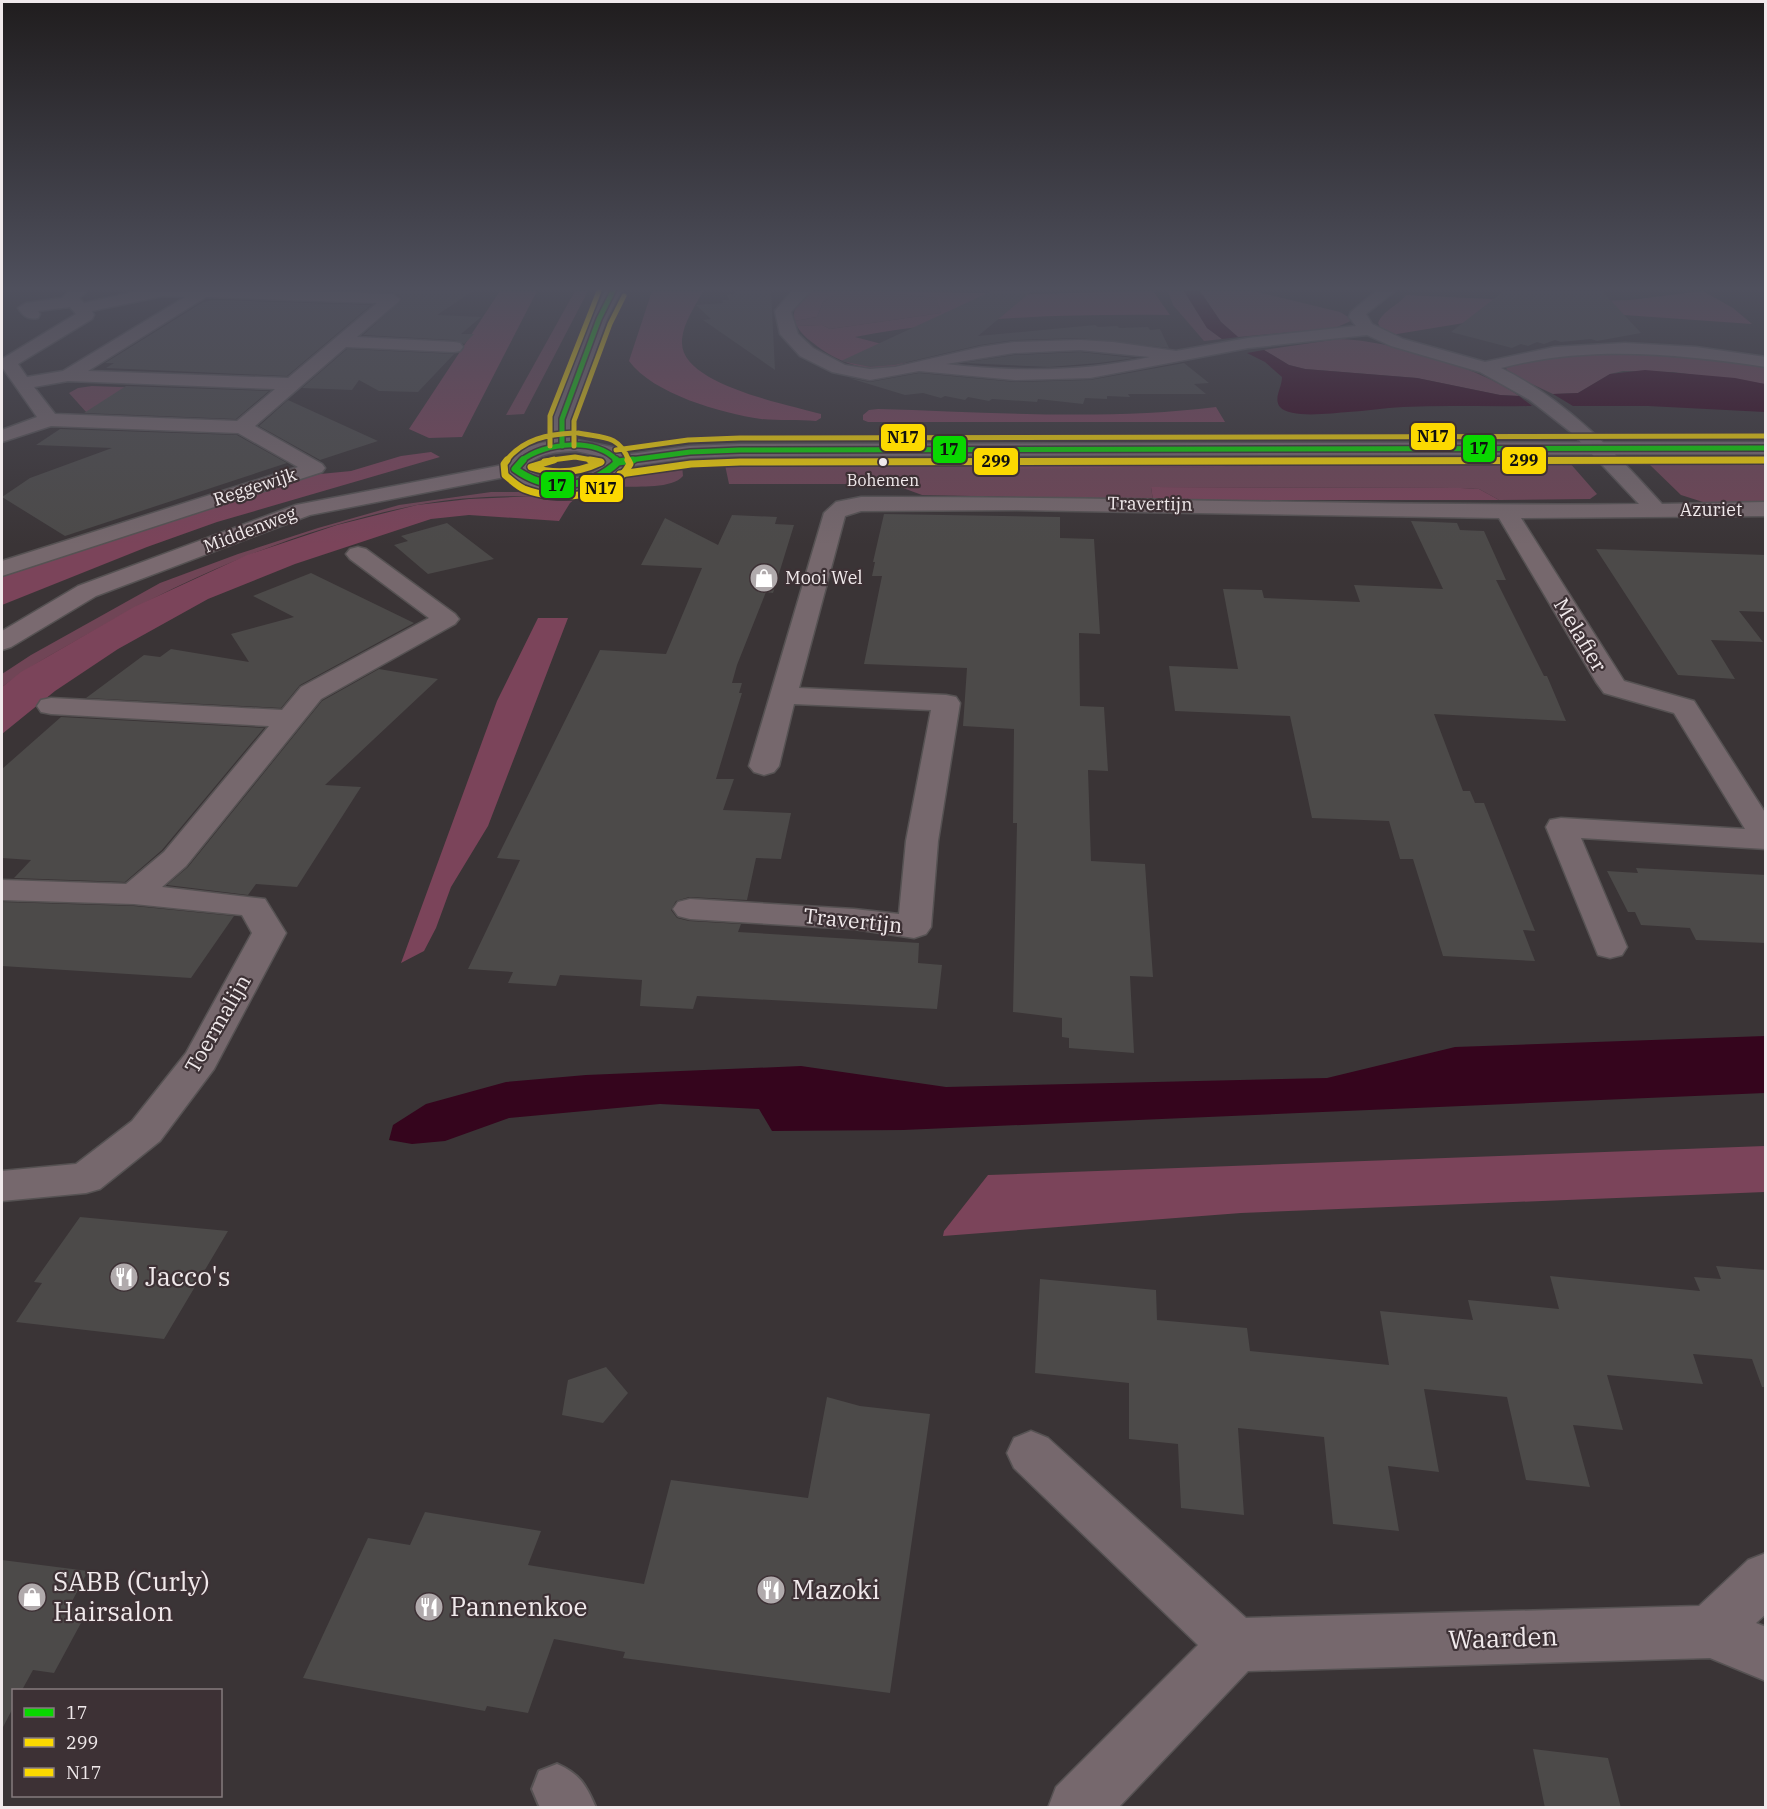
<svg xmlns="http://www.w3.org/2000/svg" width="1767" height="1809" font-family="'IBM Plex Serif',serif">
<rect width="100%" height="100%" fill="#3a3436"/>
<!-- green -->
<path fill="#704556" d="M575,291H588L524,414L506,415Z
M841,291H869L936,298L941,313L830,329L822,325L797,326L794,321L817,317L823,302Z
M1168,291H1184L1207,328L1222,339L1204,341L1173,305Z
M1200,291H1253L1340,312L1353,320L1335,328L1238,337L1221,322Z
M1339,339C1388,340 1479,367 1519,396L1500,395L1417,378L1305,369L1289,365L1264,350Z
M1610,352L1666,354L1765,365V384L1673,372L1623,371L1610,374L1578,393L1553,394L1515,376L1506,369L1508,366L1521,362Z
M92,386L255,392L87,413L69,393L78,388Z
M1223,454L1542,455L1569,462L1597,494L1590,499L1499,500L1479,489L1461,488L1151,487L1153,500L922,495L892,484H729L725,465H912L916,461L987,457L985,468L1224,467Z
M1672,457L1678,462L1765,460V503H1706L1681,495L1650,465L1653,458Z
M682,465L683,476C672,489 639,486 622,487L624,476L654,467Z
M491,492H571L576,498C523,495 469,495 417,505C304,527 194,573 95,630C63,648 31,665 2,687V674L31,655L160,583L238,554L318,528L399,505Z"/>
<!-- forest -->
<path fill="#7b445a" d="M500,291H537L462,437L429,438L409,429Z
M652,291H703C695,307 682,324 682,343C682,385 790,405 821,414V418L816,421C798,419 779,421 761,419C721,413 653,394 629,361Z
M812,291H841L823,302L817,317L794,321C792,306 801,300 812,291Z
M869,291L1033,294L1153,291L1170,315C1064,314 959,317 855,337L920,354C889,377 851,370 821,349C812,342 802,336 797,326L822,325L830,329L941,313L936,298Z
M1703,291L1733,308L1752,324L1610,314L1470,322L1391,335L1380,327L1378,323C1384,309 1397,307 1406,295L1554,302L1630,300Z
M1216,407L1225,422H868L863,420V415L869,410L878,409C990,412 1104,421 1216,407Z
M431,452L440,457L217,522L147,547L2,605V575L310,475L351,471L401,456Z
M1223,454L1225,467L985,469L987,457Z
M1151,487L1461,488L1479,489L1499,500H1153Z
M536,496L576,498L570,503L559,521L469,515L431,519L295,564L208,599L118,649L55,691L2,734V687L21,672L134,607L247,555L337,525L417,505L469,499Z
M538,618H568L488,826L451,887L436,928L424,951L401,963L497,701Z
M1765,1146V1192L1241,1213L943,1236L944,1231L988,1175Z"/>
<!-- water -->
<path fill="#35051d" d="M1184,291H1200L1221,322L1238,337L1222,339L1207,328Z
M1264,350L1289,365L1305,369L1417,378L1500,395L1519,396L1532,406C1489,407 1446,405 1403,407C1384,408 1366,411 1348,412C1333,413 1290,419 1280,407C1273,398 1282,388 1282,377L1265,362L1247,353Z
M1645,370L1735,378L1765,384V412L1648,406H1573L1553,394L1578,393L1610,374Z
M1765,1036V1093L903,1130L772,1131L759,1109L660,1104L509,1118L445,1141L412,1144L389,1140L393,1125L426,1104L506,1082L586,1075L801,1066L946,1087L1327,1078L1455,1047Z"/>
<!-- building -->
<path fill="#4c4a49" d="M378,291H473L437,315L481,317L461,334H474L464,344L454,340L363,335L402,300L401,297L393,292Z
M735,291H771L775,370L703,320L711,319L696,305L723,303L722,300H729L727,294H734Z
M992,291H1032L978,336L1095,325L1098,327L1117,326L1119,328L1148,327L1150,330L1160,329L1169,348L1080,338L1014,340L980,345L895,365L870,367L841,361Z
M1504,291H1602L1641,333L1597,341L1591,339L1561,342L1555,340L1544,344L1537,342L1528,346L1521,344L1512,348L1451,332Z
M214,300L371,305L287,376L106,368L114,363H105L203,302Z
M347,349L454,354L418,392L379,391L359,380L352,390L302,388Z
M1080,352L1135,358L1099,363L1049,367L963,363L1014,355Z
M1184,363L1209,383L1194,384L1206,394H1128L1130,397L1107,396V399L1085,398L1083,404L1038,399L1037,402L992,399L989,401L968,397L965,400L945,396L941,398L923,393L905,395L849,378L870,382L919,373L1015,382L1090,380Z
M126,386L268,391H269L236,419L84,413Z
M288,400L378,441L320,460L259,426Z
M60,429L237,435L287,463L65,536L2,497L30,478L112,448L36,445Z
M884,514L1060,517V538L1094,539L1100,634L1079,633L1080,706L1104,707L1108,771L1088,770L1091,861L1145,864L1153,977L1130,976L1134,1053L1069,1048V1038L1062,1037V1018L1013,1012L1017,823H1013L1014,729L963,726L967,668L864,664L882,576H872L875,562H873Z
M732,515L777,517L775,524L794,525L773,593L766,592L737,665L732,683H742L739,693H742L716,779H734L723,810L791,813L781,859L756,858L747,900L689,897L676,901L671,910L677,918L689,921L741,924L738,932L919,943L918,963L942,965L937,1009L697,996L693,1009L640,1006L642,980L560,975L556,986L508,983L513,972L468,969L520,860L497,858L600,650L666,654L702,568L641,565L665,518L718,545Z
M1411,521L1457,523L1460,530L1484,531L1506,580H1496L1544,676H1547L1566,721L1434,714L1463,791H1470L1475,803H1484L1535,931L1523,930L1535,961L1443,956L1413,859H1400L1389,821L1312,818L1290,716L1175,711L1169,666L1238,669L1223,589L1262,590L1264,598L1360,602L1354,585L1443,589Z
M447,523L494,559L428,574L394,545L408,541L401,536Z
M1596,549L1766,555V612L1739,611L1763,642L1711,640L1735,679L1678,675Z
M311,573L414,623L300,685L281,708L86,698L144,655L160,657L171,649L249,662L231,634L294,617L253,596Z
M379,669L438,679L325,785L361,787L297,887L256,884L248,895L167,885L188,867L322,701Z
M61,717L264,728L162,850L125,882L14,878L31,860L2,858V769Z
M1636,868L1766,875V943L1696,940L1690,928L1641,925L1635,912H1628L1607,871L1638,873Z
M2,902L134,906L234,916L191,978L2,966Z
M80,1217L228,1231L164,1339L16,1322L42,1283L34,1282Z
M1716,1266L1766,1270V1387H1762L1752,1359L1693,1354L1703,1384L1607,1375L1623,1430L1573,1425L1590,1487L1526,1480L1507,1397L1424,1389L1439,1472L1388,1466L1399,1531L1333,1524L1324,1437L1238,1428L1244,1515L1181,1508L1178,1444L1129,1439V1383L1035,1373L1040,1279L1156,1290L1157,1320L1247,1328L1250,1351L1389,1365L1380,1311L1473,1320L1468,1300L1559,1309L1550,1276L1700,1291L1694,1277L1721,1279Z
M606,1367L628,1393L603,1423L562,1415L568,1380Z
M827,1397L860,1406L930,1414L890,1693L623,1658L625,1652L554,1639L528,1713L487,1706L485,1711L303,1678L368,1538L410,1545L425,1512L541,1531L528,1565L644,1584L671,1480L808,1498Z
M2,1560L88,1571L69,1607L88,1610L54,1673L33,1670L22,1690H14V1706L2,1729Z
M1533,1749L1608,1758L1621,1808H1545Z"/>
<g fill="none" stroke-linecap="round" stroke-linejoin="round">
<!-- lane casing -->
<g stroke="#565253" stroke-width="4">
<path id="lane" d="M557,1764C580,1774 586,1785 596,1808H540L532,1789L539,1771Z"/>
</g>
<!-- street casing -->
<g stroke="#565253" stroke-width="3">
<path id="street" d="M69,291H87L79,298L84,303L138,291H308L392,294L400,299L398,302L357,337L454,342L460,343L463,347L460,351L454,352L346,347L255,426L322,464L325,468L322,472L2,576V561L298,467L238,433L51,426L2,442V430L37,417L2,367V359L76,314L70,307L38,311L40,314L38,318C28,320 23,316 18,308L26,303L62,298ZM163,296L185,297L63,371L27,377L18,364L92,319L94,315L92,311ZM206,297L377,303L288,378L88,371ZM68,381L275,389L237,421L55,414L34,387Z
M792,291H811L791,312L798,334L813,348L845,365L870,369L895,367L981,347L1014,342L1080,340L1113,342L1176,351L1248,338L1356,326L1349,317L1351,312L1376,291H1395L1366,314L1372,324L1403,339L1485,362L1554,347L1625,343L1696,347L1766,357V367C1678,354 1588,345 1501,368C1566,400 1614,451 1662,504L1766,502V516L1521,518L1624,681L1694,701L1766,814V849L1581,838L1627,947L1622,955L1610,958L1598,955L1546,827L1550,820L1561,818L1745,829L1674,713L1604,693L1596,682L1499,518L1017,510L861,511L845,516L799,688L946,695L956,697L960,703L938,841L931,927L926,934L914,938L854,929L690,919L678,916L673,909L678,902L690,899L854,909L899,914L906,841L931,710L794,704L779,766L774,772L764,775L754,772L749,766L824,513L836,502L861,497C1120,496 1379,507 1639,504L1572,433L1530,400L1480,372L1391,346L1367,335L1248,348L1090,378L1015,380L919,371L870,380L832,372L800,356L780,334L775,311ZM1080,350L1150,357C1083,372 1015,372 946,364L1014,353Z
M358,547L366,549L455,614L459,619L455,624L321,699L186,866L162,887L265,899L286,933L214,1069L160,1141L100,1189L86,1193L2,1201V1171L76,1164L132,1121L186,1053L252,933L242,915L134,904L2,900V880L126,884L164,852L269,726L51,714L41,712L37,706L41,700L51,698L282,710L301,687L429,618L350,559L346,554L350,549Z
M1031,1431L1048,1438L1246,1618L1699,1606L1748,1560L1766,1553V1614L1756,1623L1766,1627V1681L1710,1658L1248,1671L1118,1808H1048L1056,1787L1198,1645L1014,1468L1007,1453L1014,1438Z"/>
</g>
<!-- secondary casing -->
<g stroke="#565253" stroke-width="3">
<path id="secondary" d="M605,291H621L607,319L572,419V439L617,448L623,455L690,446L740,444L1766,442V454L740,456L690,458L625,467C602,494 536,501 510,476L310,515L96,596L11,647L2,650V631L78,586L296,505L508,464C518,448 534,444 552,441V419L591,319ZM576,451L603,457L607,462C590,481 545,486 526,468C538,452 558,452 576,451Z"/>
</g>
<!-- lane -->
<use href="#lane" fill="#76686d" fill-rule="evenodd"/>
<!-- street -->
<use href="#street" fill="#76686d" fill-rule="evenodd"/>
<!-- secondary -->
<use href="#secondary" fill="#7a6a70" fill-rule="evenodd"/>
<!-- bus-1-far1 casing -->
<g stroke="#3d3135" stroke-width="8">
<path id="bus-1-far1" d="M562,446V419L599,319L613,291
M521,461C544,442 598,437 617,461
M623,461L690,452L740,450L1766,448"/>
</g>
<!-- bus-1 casing -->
<g stroke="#3d3135" stroke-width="10">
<path id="bus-1" d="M523,460L515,469C548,493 589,489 618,462L616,460
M618,462L633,460"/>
</g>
<!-- bus-2-far1 casing -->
<g stroke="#3d3135" stroke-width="8">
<path id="bus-2-far1" d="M574,446V421L610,324L624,296
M544,461L575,457L598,461
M1071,461L1766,460"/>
</g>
<!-- bus-2 casing -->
<g stroke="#3d3135" stroke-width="10">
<path id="bus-2" d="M554,460L531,467C555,475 578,473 601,462L590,460
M620,474L691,464L740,462L1766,460"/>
</g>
<!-- bus-3-far1 casing -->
<g stroke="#3d3135" stroke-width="8">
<path id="bus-3-far1" d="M578,433C602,438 619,434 629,461
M550,446V416L599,291
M616,450L688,440L740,438L1766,436
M506,461C523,439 548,434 575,433"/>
</g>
<!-- bus-3 casing -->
<g stroke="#3d3135" stroke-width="10">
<path id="bus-3" d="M507,460L504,464L505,475C511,480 517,486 524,489C557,502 611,499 630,464L628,460"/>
</g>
<!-- bus-1-far1 -->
<use href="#bus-1-far1" stroke="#09d700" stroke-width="5"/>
<!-- bus-1 -->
<use href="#bus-1" stroke="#09d700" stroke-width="7"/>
<!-- bus-2-far1 -->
<use href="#bus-2-far1" stroke="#fcd900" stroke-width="5"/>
<!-- bus-2 -->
<use href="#bus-2" stroke="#fcd900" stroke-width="7"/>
<!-- bus-3-far1 -->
<use href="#bus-3-far1" stroke="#fcd900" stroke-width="5"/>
<!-- bus-3 -->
<use href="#bus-3" stroke="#fcd900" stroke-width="7"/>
</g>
<!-- sky -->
<linearGradient id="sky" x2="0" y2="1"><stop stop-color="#201d1e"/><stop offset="0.53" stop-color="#4f505d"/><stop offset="1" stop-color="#4f505d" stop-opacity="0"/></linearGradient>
<rect width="1767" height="545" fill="url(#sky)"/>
<!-- icons -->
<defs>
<g id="shop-disc" transform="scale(1.5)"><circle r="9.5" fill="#b0aaac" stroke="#3d3135"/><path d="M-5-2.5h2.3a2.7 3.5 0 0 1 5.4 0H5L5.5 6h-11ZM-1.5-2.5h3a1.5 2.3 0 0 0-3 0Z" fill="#fff"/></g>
<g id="restaurant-disc" transform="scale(1.5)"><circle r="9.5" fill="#b0aaac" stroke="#3d3135"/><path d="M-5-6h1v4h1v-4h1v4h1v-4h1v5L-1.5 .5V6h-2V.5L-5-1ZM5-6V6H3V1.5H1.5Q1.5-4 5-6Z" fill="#fff"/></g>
</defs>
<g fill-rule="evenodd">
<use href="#shop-disc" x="764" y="578"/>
<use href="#restaurant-disc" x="124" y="1277"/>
<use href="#restaurant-disc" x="771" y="1590"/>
<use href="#shop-disc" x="32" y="1597"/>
<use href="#restaurant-disc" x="429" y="1607"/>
</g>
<!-- markers -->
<circle fill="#f0e9eb" stroke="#3d3135" stroke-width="2" cx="883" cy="462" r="5"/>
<g text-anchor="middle" stroke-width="4.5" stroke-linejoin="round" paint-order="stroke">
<!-- far-bus labels -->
<g font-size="16" fill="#f0e9eb" stroke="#3d3135">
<text x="883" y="486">Bohemen</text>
</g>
<!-- far-street labels -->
<g font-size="18" fill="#f0e9eb" stroke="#3d3135">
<text transform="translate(255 487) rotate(-18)" y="6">Reggewijk</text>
<text transform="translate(1150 504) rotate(1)" y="6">Travertijn</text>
<text x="1711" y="516">Azuriet</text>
<text transform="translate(250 530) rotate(-21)" y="6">Middenweg</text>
</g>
<!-- far-poi labels -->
<g font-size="18" fill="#f0e9eb" stroke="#3d3135" text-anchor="start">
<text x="785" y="584">Mooi Wel</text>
</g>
<!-- street labels -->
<g font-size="21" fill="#f0e9eb" stroke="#3d3135">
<text transform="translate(1580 635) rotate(59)" y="7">Melafier</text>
<text transform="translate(853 921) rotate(6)" y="7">Travertijn</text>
<text transform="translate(218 1024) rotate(-60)" y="7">Toermalijn</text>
</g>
<!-- near-poi labels -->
<g font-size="26" fill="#f0e9eb" stroke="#3d3135" text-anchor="start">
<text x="145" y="1286">Jacco's</text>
<text x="53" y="1591">SABB (Curly)<tspan x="53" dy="30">Hairsalon</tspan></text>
<text x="792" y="1599">Mazoki</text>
<text x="450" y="1616">Pannenkoe</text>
</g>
<!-- near-street labels -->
<g font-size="26" fill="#f0e9eb" stroke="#3d3135">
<text transform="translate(1503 1638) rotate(-2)" y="9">Waarden</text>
</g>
</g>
<g stroke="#3d3135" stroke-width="2">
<rect x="1410" y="422" width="46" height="29" rx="6" fill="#fcd900"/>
<rect x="880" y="423" width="46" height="29" rx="6" fill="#fcd900"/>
<rect x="1462" y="434" width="34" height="29" rx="6" fill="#09d700"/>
<rect x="932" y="435" width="35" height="29" rx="6" fill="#09d700"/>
<rect x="1501" y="446" width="46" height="29" rx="6" fill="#fcd900"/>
<rect x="973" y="447" width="46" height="29" rx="6" fill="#fcd900"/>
<rect x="540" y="471" width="35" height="28" rx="6" fill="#09d700"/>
<rect x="579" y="474" width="45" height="29" rx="6" fill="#fcd900"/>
</g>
<g font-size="16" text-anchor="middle" font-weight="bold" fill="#111">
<text x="1433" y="442">N17</text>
<text x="903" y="443">N17</text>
<text x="1479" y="454">17</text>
<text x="949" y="455">17</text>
<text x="1524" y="466">299</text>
<text x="996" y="467">299</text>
<text x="557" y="491">17</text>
<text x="601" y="494">N17</text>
</g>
<!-- border -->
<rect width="1767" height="1809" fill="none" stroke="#f0e9eb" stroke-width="6"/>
<!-- legend -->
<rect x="12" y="1689" width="210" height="108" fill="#3d3135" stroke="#857b7e" stroke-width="1.5"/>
<rect x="24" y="1708" width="30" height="9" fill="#09d700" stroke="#857b7e" stroke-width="1.5"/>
<text x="66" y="1719" font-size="18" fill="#f0e9eb">17</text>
<rect x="24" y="1738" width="30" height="9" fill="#fcd900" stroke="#857b7e" stroke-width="1.5"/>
<text x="66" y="1749" font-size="18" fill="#f0e9eb">299</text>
<rect x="24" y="1768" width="30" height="9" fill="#fcd900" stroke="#857b7e" stroke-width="1.5"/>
<text x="66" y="1779" font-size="18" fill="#f0e9eb">N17</text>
</svg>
